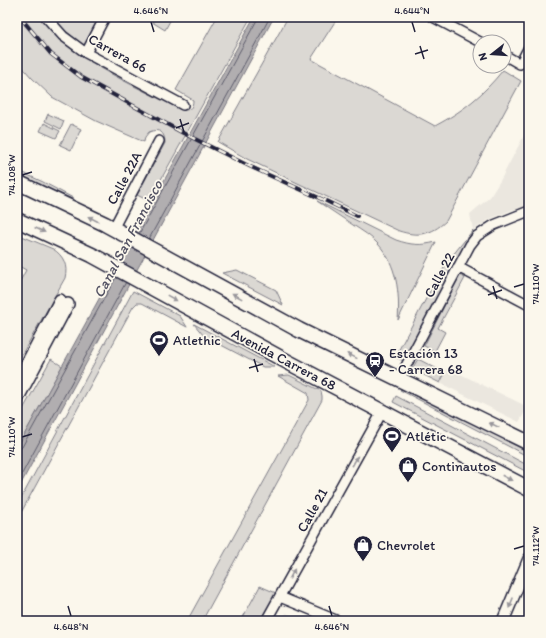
<svg xmlns="http://www.w3.org/2000/svg" width="546" height="638" font-family="Itim,sans-serif">
<rect width="100%" height="100%" fill="#fbf7ec"/>
<filter id="ink" filterUnits="userSpaceOnUse"><feTurbulence type="fractalNoise" baseFrequency=".025" numOctaves="2"/><feDisplacementMap in="SourceGraphic" scale="8" xChannelSelector="R" yChannelSelector="G"/><feConvolveMatrix kernelMatrix="1 2 1 2 8 2 1 2 1" color-interpolation-filters="sRGB"/></filter>
<g filter="url(#ink)">
<!-- built -->
<path fill="#ebe7df" d="M529,126V207L512,210L490,219L473,230L470,214L490,197L500,181Z
M448,368L528,407L519,422L440,383Z
M286,613L306,621H282Z"/>
<!-- green -->
<path fill="#dbd8d3" stroke="#7e7d87" d="M17,17H40C75,61 131,84 180,109C189,112 193,108 193,100L176,90L217,17H251L149,201L137,195L165,143C165,132 159,128 149,132L145,137L144,142L96,121L52,97L32,78L17,61Z
M54,17H99L84,46L55,22Z
M155,17H172L165,30L152,22Z
M288,17H338L311,59L435,126C463,111 483,95 503,70L521,81L446,221C431,235 418,237 399,231L247,159L218,142Z
M48,114L64,121L61,129L45,121Z
M44,123L60,131L56,138L40,131Z
M71,124L81,129L71,150L60,145Z
M17,170L43,182L73,198L72,199L17,175Z
M317,201L396,240C411,245 420,246 436,242L398,320C400,294 397,264 378,244C371,236 362,231 353,225C341,217 329,209 317,201Z
M473,230L404,361L395,357L436,280L452,256Z
M17,234L53,249C64,256 68,266 65,278L17,363V287L26,270L17,265Z
M237,270L276,290L283,305L222,273Z
M460,275L465,278L438,328L445,332L435,351L424,346Z
M133,291L180,316L187,327L142,303H137L133,307L17,520V506Z
M194,324L275,367H263L204,336Z
M51,359L62,366L17,448V420Z
M418,359L445,373L440,383L412,369Z
M289,375L321,391L322,396V400L202,621H187L309,400L308,393L278,376Z
M401,389L529,450V457L400,390Z
M396,396L529,466V473L393,402Z
M260,586L276,593L260,621H241Z"/>
<!-- water -->
<path fill="#b1aeb0" stroke="#787681" d="M254,17H274L17,491V448Z"/>
<g fill="none" stroke-linecap="round" stroke-linejoin="round">
<!-- shore -->
<path stroke="#5b5a6a" stroke-width="1" d="M139,234L257,20V17
M149,239L270,17
M17,449H20L22,447L116,277
M17,483L126,282"/>
<!-- minor casing -->
<g stroke="#22223b" stroke-width="12">
<path id="minor" d="M46,17L63,36L86,53L183,105
M433,17L480,42
M86,53L105,17
M504,55L520,64L529,47
M113,229L159,141
M458,267L529,305
M399,379L470,245L477,236L494,225L529,211
M280,597L338,621
M266,621L382,412"/>
</g>
<!-- tertiary casing -->
<g stroke="#22223b" stroke-width="14">
<path id="tertiary" d="M17,382L60,300
M17,400L68,304
M503,621L529,559"/>
</g>
<!-- primary casing -->
<g stroke="#22223b" stroke-width="17">
<path id="primary" d="M17,182L105,224L299,330L529,443
M17,220L92,255L286,361L529,489"/>
</g>
<!-- minor -->
<use href="#minor" stroke="#fbf7ec" stroke-width="9"/>
<!-- tertiary -->
<use href="#tertiary" stroke="#fbf7ec" stroke-width="11"/>
<!-- primary -->
<use href="#primary" stroke="#fbf7ec" stroke-width="14"/>
<!-- rail casing -->
<g stroke="#22223b" stroke-width="4">
<path id="rail" d="M20,17L51,54L81,77L183,133L251,167L326,201L357,216"/>
</g>
<!-- rail -->
<use href="#rail" stroke="#fbf7ec" stroke-width="2.5" stroke-dasharray="8" stroke-linecap="butt"/>
</g>
<!-- one-way arrows -->
<defs><path id="oneway-solid" d="M-6-.8H1V-3.2L6.5 0L1 3.2V.8H-6Z"/></defs>
<g fill="#99979c">
<use href="#oneway-solid" transform="translate(93 219) rotate(-153)"/>
<use href="#oneway-solid" transform="translate(40 230) rotate(25)"/>
<use href="#oneway-solid" transform="translate(237 296) rotate(-151)"/>
<use href="#oneway-solid" transform="translate(172 298) rotate(29)"/>
<use href="#oneway-solid" transform="translate(352 356) rotate(-154)"/>
<use href="#oneway-solid" transform="translate(494 425) rotate(-154)"/>
<use href="#oneway-solid" transform="translate(355 461) rotate(-61)"/>
<use href="#oneway-solid" transform="translate(507 478) rotate(28)"/>
<use href="#oneway-solid" transform="translate(292 574) rotate(-62)"/>
<use href="#oneway-solid" transform="translate(511 603) rotate(112)"/>
</g>
</g>
<!-- ticks -->
<path fill="none" stroke="#22223b" stroke-width="1.5" d="M151,22L154,32M412,22L415,32M420,46L424,59M415,54L428,50M180,119L184,132M176,128L189,123M22,175L32,172M493,286L497,299M514,287L524,284M488,295L502,290M254,359L258,372M249,368L263,364M22,437L32,434M514,549L524,546M68,606L71,616M329,606L332,616"/>
<!-- icons -->
<defs>
<g id="stadium-pin" transform="scale(1)"><path d="M0 17L-7.5 6A9.5 9.5 0 1 1 7.5 6Z" fill="#22223b" stroke="#fbf7ec"/><path d="M0-5a6.5 5 0 1 0 0 10a6.5 5 0 1 0 0-10ZM-3.5-1.8h7v3.6h-7Z" fill="#fff"/></g>
<g id="station-pin" transform="scale(1)"><path d="M0 17L-7.5 6A9.5 9.5 0 1 1 7.5 6Z" fill="#22223b" stroke="#fbf7ec"/><path d="M-3-6H3Q5-6 5-4V2Q5 4 3 4L4.5 6H3L1.5 4h-3L-3 6H-4.5L-3 4Q-5 4-5 2V-4Q-5-6-3-6ZM-3.5-4v3h7v-3ZM-3.5 1v1.5H-2V1ZM2 1v1.5H3.5V1Z" fill="#fff"/></g>
<g id="shop-pin" transform="scale(1)"><path d="M0 17L-7.5 6A9.5 9.5 0 1 1 7.5 6Z" fill="#22223b" stroke="#fbf7ec"/><path d="M-5-2.5h2.3a2.7 3.5 0 0 1 5.4 0H5L5.5 6h-11ZM-1.5-2.5h3a1.5 2.3 0 0 0-3 0Z" fill="#fff"/></g>
</defs>
<g fill-rule="evenodd">
<use href="#stadium-pin" x="159" y="340"/>
<use href="#station-pin" x="375" y="361"/>
<use href="#stadium-pin" x="392" y="436"/>
<use href="#shop-pin" x="408" y="466"/>
<use href="#shop-pin" x="363" y="545"/>
</g>
<g text-anchor="middle" stroke-width="3.5" stroke-linejoin="round" paint-order="stroke">
<!-- street labels -->
<g font-size="14" fill="#22223b" stroke="#fbf7ec">
<text transform="translate(118 53) rotate(29)" y="5">Carrera 66</text>
<text transform="translate(124 178) rotate(-62)" y="5">Calle 22A</text>
<text transform="translate(439 275) rotate(-62)" y="5">Calle 22</text>
<text transform="translate(284 359) rotate(28)" y="5">Avenida Carrera 68</text>
<text transform="translate(312 510) rotate(-61)" y="5">Calle 21</text>
</g>
<!-- poi labels -->
<g font-size="14" fill="#22223b" stroke="#fbf7ec" text-anchor="start">
<text x="173" y="345">Atlethic</text>
<text x="389" y="358">Estación 13<tspan x="389" dy="16">- Carrera 68</tspan></text>
<text x="406" y="441">Atlétic</text>
<text x="422" y="471">Continautos</text>
<text x="377" y="550">Chevrolet</text>
</g>
<!-- water labels -->
<g font-size="15" font-style="italic" fill="#545364" stroke="#fbf7ec">
<text transform="translate(128 239) rotate(-62)" y="5">Canal San Francisco</text>
</g>
</g>
<!-- margin -->
<rect width="546" height="638" fill="none" stroke="#fbf7ec" stroke-width="44"/>
<!-- north arrow -->
<g transform="translate(492 54) rotate(253)"><circle r="19" fill="#fbf7ec" stroke="#a4a2a5"/>
<path d="M0-3L7 15L0 10L-7 15Z" fill="#22223b"/>
<text y="-6" font-size="11" font-weight="bold" text-anchor="middle" fill="#22223b">N</text>
</g>
<rect x="22" y="22" width="502" height="594" fill="none" stroke="#22223b" stroke-width="1.5"/>
<g font-size="10" text-anchor="middle" fill="#22223b">
<text x="151" y="14">4.646°N</text>
<text x="412" y="14">4.644°N</text>
<text transform="translate(11 175) rotate(-90)" y="4">74.108°W</text>
<text transform="translate(535 284) rotate(-90)" y="4">74.110°W</text>
<text transform="translate(11 437) rotate(-90)" y="4">74.110°W</text>
<text transform="translate(535 546) rotate(-90)" y="4">74.112°W</text>
<text x="71" y="630">4.648°N</text>
<text x="332" y="630">4.646°N</text>
</g>
</svg>
